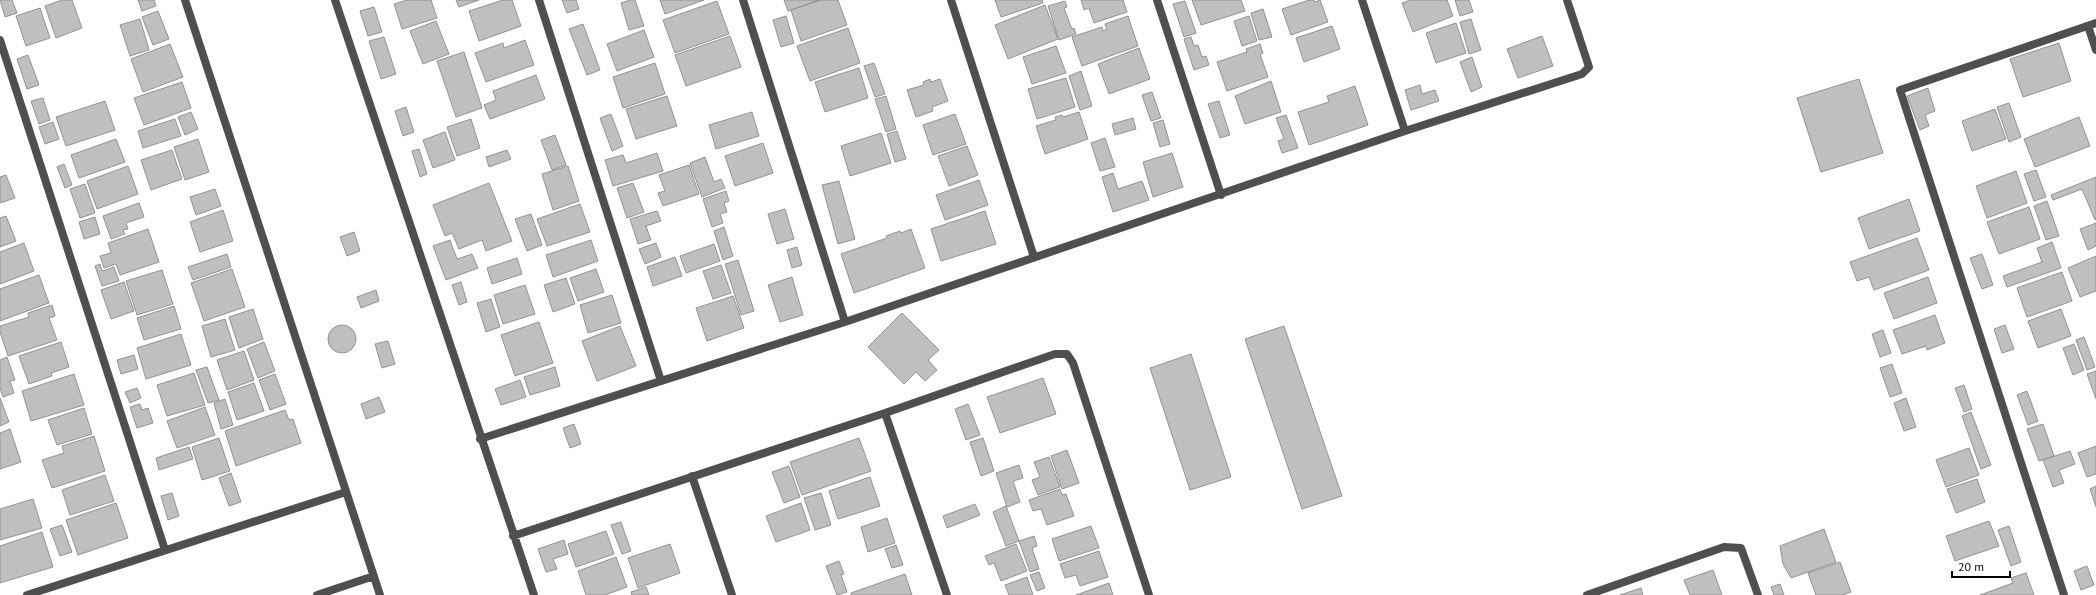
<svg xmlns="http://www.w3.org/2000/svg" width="2096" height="595" font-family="'PT Sans',sans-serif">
<rect width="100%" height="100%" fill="#fff"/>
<!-- building -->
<path fill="#bfbfbf" stroke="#939393" d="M0,0H12L17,13L5,17Z
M62,0H72L82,28L56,38L45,6Z
M138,0H154L156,6L142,11Z
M407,0H431L437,18L402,29L394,4Z
M456,0H479L459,7Z
M503,0H512L521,26L479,41L469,11Z
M562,0H576L579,9L567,13Z
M630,0H635L644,26L629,30L621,3Z
M660,0H704L665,14Z
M784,0H819L788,11Z
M821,0H838L847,25L801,41L791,10Z
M995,0H1042L1043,3L1001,17Z
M1081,0H1123L1127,12L1094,23L1089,8L1084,10Z
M1192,0H1241L1245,11L1201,25Z
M1309,0H1314L1315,2L1320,0L1328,22L1291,35L1282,9Z
M1410,0H1447L1453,16L1413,32L1402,3Z
M1455,0H1469L1473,12L1460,16Z
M717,1L729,34L675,53L663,20Z
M1065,1L1067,7L1064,8L1072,29L1074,28L1076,34L1059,40L1048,6Z
M1185,1L1196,33L1184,37L1173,4Z
M1045,5L1058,39L1008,59L995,25Z
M374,7L382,32L368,36L360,11Z
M40,8L50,38L26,46L16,16Z
M1263,9L1272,37L1259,40L1251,13Z
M158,11L169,39L153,45L142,17Z
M786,16L794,43L781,47L773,20Z
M1128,16L1138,46L1082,66L1072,37L1102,27L1103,31L1107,29L1105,24Z
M1249,16L1257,41L1242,46L1234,21Z
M140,19L149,50L130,56L120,25Z
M1471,19L1481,50L1469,54L1460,22Z
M436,21L449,54L423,64L410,31Z
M1456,23L1466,53L1436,63L1426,33Z
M583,24L600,70L587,75L569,29Z
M1332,26L1340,49L1304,62L1296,38Z
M848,28L860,63L810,81L797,46Z
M644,30L654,57L617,71L607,44Z
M730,36L741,67L686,86L675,55Z
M1542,36L1553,66L1518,78L1507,49Z
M384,37L396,74L381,79L369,41Z
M1191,37L1194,46L1198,45L1202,57L1206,56L1209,65L1194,70L1184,39Z
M525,40L534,65L486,82L475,53L503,43L504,48Z
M2059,43L2071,81L2023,97L2010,59Z
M170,44L183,77L143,92L131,59Z
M1260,44L1263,53L1260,54L1268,77L1227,91L1217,62L1247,52L1246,49Z
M1056,46L1066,73L1032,84L1023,57Z
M1139,48L1150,79L1109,94L1098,64Z
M464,52L482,108L456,117L437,61Z
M28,55L39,85L27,89L17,59Z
M1472,57L1482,87L1471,92L1460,62Z
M655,63L665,94L623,108L613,77Z
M874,63L885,94L875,97L864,66Z
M859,68L868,98L825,112L815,82Z
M1081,71L1092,106L1080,110L1069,76Z
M536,75L545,99L490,119L484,105L496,100L493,91Z
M1066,78L1075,107L1037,119L1028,89Z
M930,79L931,82L940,79L948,101L932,107L933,111L916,117L907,90L924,85L923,82Z
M1859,79L1883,153L1821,172L1797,98Z
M1271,81L1281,112L1245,124L1235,96Z
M182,82L191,108L144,125L134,98Z
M1420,85L1422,94L1435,90L1439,101L1411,110L1405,90Z
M1355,86L1368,125L1309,145L1298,112L1329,102L1327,96Z
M1928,88L1935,111L1925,115L1929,126L1920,130L1907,96Z
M1152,92L1161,118L1151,121L1142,95Z
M667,96L677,126L636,139L626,109Z
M886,96L896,129L886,132L875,99Z
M43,98L50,120L39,124L31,101Z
M105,101L115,130L66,146L56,117Z
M1219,101L1230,135L1220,138L1208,104Z
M2009,103L2021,137L2009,142L1997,107Z
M406,107L414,132L403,136L395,111Z
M1995,109L2006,139L1972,151L1962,121Z
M191,112L198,129L185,135L178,117Z
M752,112L759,136L716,149L709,125Z
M1079,112L1088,139L1045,154L1036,126L1056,120L1055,117L1062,115L1063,117Z
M611,114L623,146L612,151L600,118Z
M955,114L966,144L933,155L923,125Z
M1286,115L1298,148L1282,153L1278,141L1284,139L1276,118Z
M2079,117L2090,146L2035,167L2024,139Z
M1133,118L1136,129L1115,135L1112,124Z
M175,119L181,136L143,148L138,131Z
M471,119L480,148L457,156L447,127Z
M1163,120L1170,144L1160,147L1153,123Z
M53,122L59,139L45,144L39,127Z
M897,131L906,159L895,162L887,134Z
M445,132L455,160L433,168L423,140Z
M881,133L891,163L850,176L841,146Z
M555,135L566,165L552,170L541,140Z
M1105,138L1115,167L1100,171L1091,143Z
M116,139L125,162L79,178L71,155Z
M198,139L209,172L185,180L174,147Z
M763,143L773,173L735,186L725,156Z
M967,146L978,175L949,186L938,156Z
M419,149L427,174L420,177L412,151Z
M172,150L182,179L151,190L141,160Z
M507,150L511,159L489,167L486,157Z
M657,153L663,171L613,186L605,160L623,155L626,163Z
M1172,153L1183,187L1153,197L1143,162Z
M705,157L714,182L721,179L725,188L702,197L690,163Z
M64,164L72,185L65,188L57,167Z
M689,165L699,194L663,206L658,193L665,191L659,175Z
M128,166L138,194L97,209L87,181Z
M568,166L579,201L553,210L542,174Z
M2036,170L2046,197L2034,201L2024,174Z
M2016,171L2027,203L1987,218L1976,186Z
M1113,173L1118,189L1142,181L1149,200L1113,212L1102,177Z
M6,175L15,198L0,203V177Z
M2096,177V219L2095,220L2082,189L2053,200L2051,195Z
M979,180L988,205L945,220L936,195Z
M839,181L855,239L838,244L822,185Z
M489,183L512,241L486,251L482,240L459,249L452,233L445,236L433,205Z
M633,183L644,212L627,218L617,188Z
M85,184L95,213L80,218L70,189Z
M215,189L221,206L196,215L190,197Z
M726,191L729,201L724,203L727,212L720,214L723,223L712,227L703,199Z
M1909,199L1920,231L1869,249L1858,218Z
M2047,201L2059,236L2046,240L2034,206Z
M139,203L144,217L126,223L128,229L123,230L125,234L111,239L103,216Z
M580,204L590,232L547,246L537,219Z
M2029,207L2040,239L1999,254L1987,222Z
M785,209L794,239L777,244L768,214Z
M223,210L233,241L200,252L190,222Z
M657,211L661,221L646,226L651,240L638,244L630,219Z
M985,211L996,244L941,261L931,229Z
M531,214L542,245L527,251L515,219Z
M6,216L16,241L0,247V218Z
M95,217L100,234L84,239L79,222Z
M2096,223V246L2088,250L2080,229Z
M724,227L733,256L723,260L714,231Z
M148,229L159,262L120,275L116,264L104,268L100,256L111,253L108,243Z
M911,229L925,268L854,293L841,254L887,238L886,236L900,231L901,233Z
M354,232L360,251L347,256L340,237Z
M1917,238L1929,270L1874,290L1869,277L1857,281L1850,262Z
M450,240L457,259L472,254L478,268L446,280L433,246Z
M591,240L598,261L553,277L546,255Z
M2052,242L2061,268L2007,287L2003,276L2042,262L2037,248Z
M24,243L34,271L0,284V252Z
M656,243L661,257L645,264L639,249Z
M714,244L720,261L686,273L680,256Z
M797,247L802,265L792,268L787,250Z
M227,254L231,267L193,280L188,267Z
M1982,254L1993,285L1982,289L1970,258Z
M2096,256V291L2080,297L2068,268Z
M675,257L682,276L653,286L647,267Z
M517,258L522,274L492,284L487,268Z
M738,260L754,311L741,315L725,264Z
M100,264L102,271L114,267L119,281L102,286L95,266Z
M721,265L731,293L713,299L703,271Z
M232,269L245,307L204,321L191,283Z
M596,269L604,292L578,301L570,278Z
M162,270L173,304L137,315L126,281Z
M2062,272L2072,301L2027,317L2017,288Z
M39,275L49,303L0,321V289Z
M792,277L803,315L780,322L768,285Z
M1928,277L1937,303L1894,319L1884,293Z
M566,278L575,304L553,312L544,285Z
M124,282L134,311L111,319L101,290Z
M461,282L467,302L459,305L452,285Z
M525,285L535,314L503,324L494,295Z
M376,290L379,301L361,308L357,297Z
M612,295L621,323L588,333L580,305Z
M733,296L744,328L707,341L696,308Z
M491,299L500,327L486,332L477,303Z
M52,305L55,316L49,318L57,340L8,356L0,332V326L29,317L28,313Z
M174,306L181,329L144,340L137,318Z
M253,309L263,339L239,348L229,317Z
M2061,309L2071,336L2038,348L2028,321Z
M902,313L939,350L928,360L937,370L925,381L916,372L904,384L868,347Z
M1935,315L1945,343L1927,350L1926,346L1902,354L1893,330Z
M225,319L235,350L211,357L202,326Z
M539,322L553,363L515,376L501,335Z
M2005,325L2014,349L2002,353L1994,329Z
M328 339a14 14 0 1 1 28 0a14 14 0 1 1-28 0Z
M620,326L636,366L597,381L582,341Z
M1284,326L1342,496L1302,509L1245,339Z
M1883,330L1891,353L1880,357L1872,334Z
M181,334L191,365L146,379L137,348Z
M2084,337L2095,367L2087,370L2076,340Z
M388,341L395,364L382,368L375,344Z
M61,342L69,367L51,373L52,376L29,384L19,356Z
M264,342L275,371L258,378L247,349Z
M2074,344L2084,370L2073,375L2063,348Z
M244,351L254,380L227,390L217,360Z
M1191,354L1231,477L1190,490L1150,368Z
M134,355L138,369L121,374L117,360Z
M7,357L15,380L10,381L14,393L3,397L0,388V360Z
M1892,364L1902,393L1890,397L1880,368Z
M207,367L219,400L208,403L196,370Z
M555,367L560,386L530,395L524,377Z
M2096,371V399L2087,374Z
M194,373L205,405L167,416L157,385Z
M74,374L84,405L31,421L22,391Z
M275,374L286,404L270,410L259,380Z
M1043,378L1056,414L1000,433L987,397Z
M520,380L526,397L501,405L495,389Z
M254,383L264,411L237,420L228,392Z
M1964,385L1972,409L1964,412L1955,388Z
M137,388L141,398L130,403L125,392Z
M2027,391L2038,421L2028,425L2017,395Z
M379,397L385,412L366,419L361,404Z
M0,398L9,422L0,426Z
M1906,398L1916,427L1904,431L1894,403Z
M225,399L233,425L221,429L214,403Z
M140,404L142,410L148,408L153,423L137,428L130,407Z
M968,404L980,435L966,440L955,409Z
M205,407L215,435L177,448L167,421Z
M84,408L92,434L57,445L48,420Z
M285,410L289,420L293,419L301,443L236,466L225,431Z
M1971,412L1991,465L1981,469L1962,416Z
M574,424L581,444L570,448L563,428Z
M2043,424L2054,456L2039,461L2027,429Z
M10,429L21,462L0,469V433Z
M94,436L105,471L52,488L42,460L64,453L62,446Z
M219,438L230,471L202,480L192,447Z
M859,438L871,471L802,495L790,462Z
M983,438L994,471L981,476L970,442Z
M2096,446V474L2087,477L2078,453Z
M189,447L193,459L159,470L156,458Z
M1969,448L1979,475L1946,487L1936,460Z
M1067,450L1079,483L1062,489L1051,456Z
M2070,451L2075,464L2059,470L2064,483L2053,487L2043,460Z
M1049,457L1060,487L1038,495L1032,480L1040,477L1034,462Z
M1019,465L1023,478L1013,481L1020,502L1007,507L996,473Z
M789,466L800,497L784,503L772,472Z
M231,473L241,502L229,506L219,478Z
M105,475L114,501L70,515L62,490Z
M870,477L880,506L838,519L829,491Z
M1977,479L1985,502L1956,513L1947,489Z
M2096,486V507L2090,489Z
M1060,489L1062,495L1066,494L1074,516L1047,525L1041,509L1033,511L1029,500Z
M172,493L179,516L168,520L161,496Z
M821,493L831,525L815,530L804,498Z
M33,499L42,528L0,540V509Z
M116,503L128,538L78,555L66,520Z
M801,503L810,530L776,542L766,516Z
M975,504L980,515L947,528L943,516Z
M1006,506L1019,541L1006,546L993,512Z
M887,518L895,543L868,552L861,527Z
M1989,521L1999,546L1955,561L1946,536Z
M621,522L631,551L622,554L611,525Z
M62,525L72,552L60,556L50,529Z
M1091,526L1099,548L1059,561L1052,539Z
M2009,526L2021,562L2011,566L1998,530Z
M1824,529L1836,562L1791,578L1783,564L1780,546Z
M606,531L614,554L576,567L568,544Z
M42,532L53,567L0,583V546Z
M1034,536L1037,546L1032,548L1039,569L1030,572L1019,541Z
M564,540L568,554L553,559L557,569L546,572L538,549Z
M670,544L680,573L638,588L628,558Z
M1016,544L1027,571L1001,581L994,563L989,565L985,556Z
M896,545L903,565L892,568L885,549Z
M1099,551L1108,577L1080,586L1076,575L1065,578L1060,564Z
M616,557L627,587L605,595H586L578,571Z
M839,561L844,574L841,575L847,592L837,595L826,566Z
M1840,562L1851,592L1843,595H1816L1808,573Z
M2087,566L2094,585L2081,590L2074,571Z
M1713,570L1722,595H1690L1684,580Z
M1039,572L1045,588L1037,591L1030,575Z
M2026,573L2034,595H1980L2013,583L2011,578Z
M905,574L912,595H851V593Z
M1027,577L1033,595H1009L1005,585Z
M1109,583L1113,595H1076Z
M1780,584L1784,595H1774L1771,587Z
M646,587L649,595H632L631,592Z
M1641,588L1643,595H1620Z"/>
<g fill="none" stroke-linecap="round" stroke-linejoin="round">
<!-- street -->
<path stroke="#4f4f4f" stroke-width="8" d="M185,0L380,595
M335,0L534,595
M539,0L661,381
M743,0L845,322
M951,0L1034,257
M1157,0L1221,195
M1362,0L1405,131
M2088,26L2096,50
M0,40L165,550
M885,413L947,595
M480,439L845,322L1405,131L1582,74L1589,67L1567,0
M692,476L732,595
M513,536L885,413L1055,354H1067L1073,363L1149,595
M27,595L346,492
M317,595L374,576
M1587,595L1724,547L1741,548L1758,595
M2064,595L1900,90L2096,23"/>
</g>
<!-- scale -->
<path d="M1952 571v6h58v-6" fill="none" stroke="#000000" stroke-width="2"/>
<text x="1958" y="571" font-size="12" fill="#000000" stroke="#ffffff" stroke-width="3" paint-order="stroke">20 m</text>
</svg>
